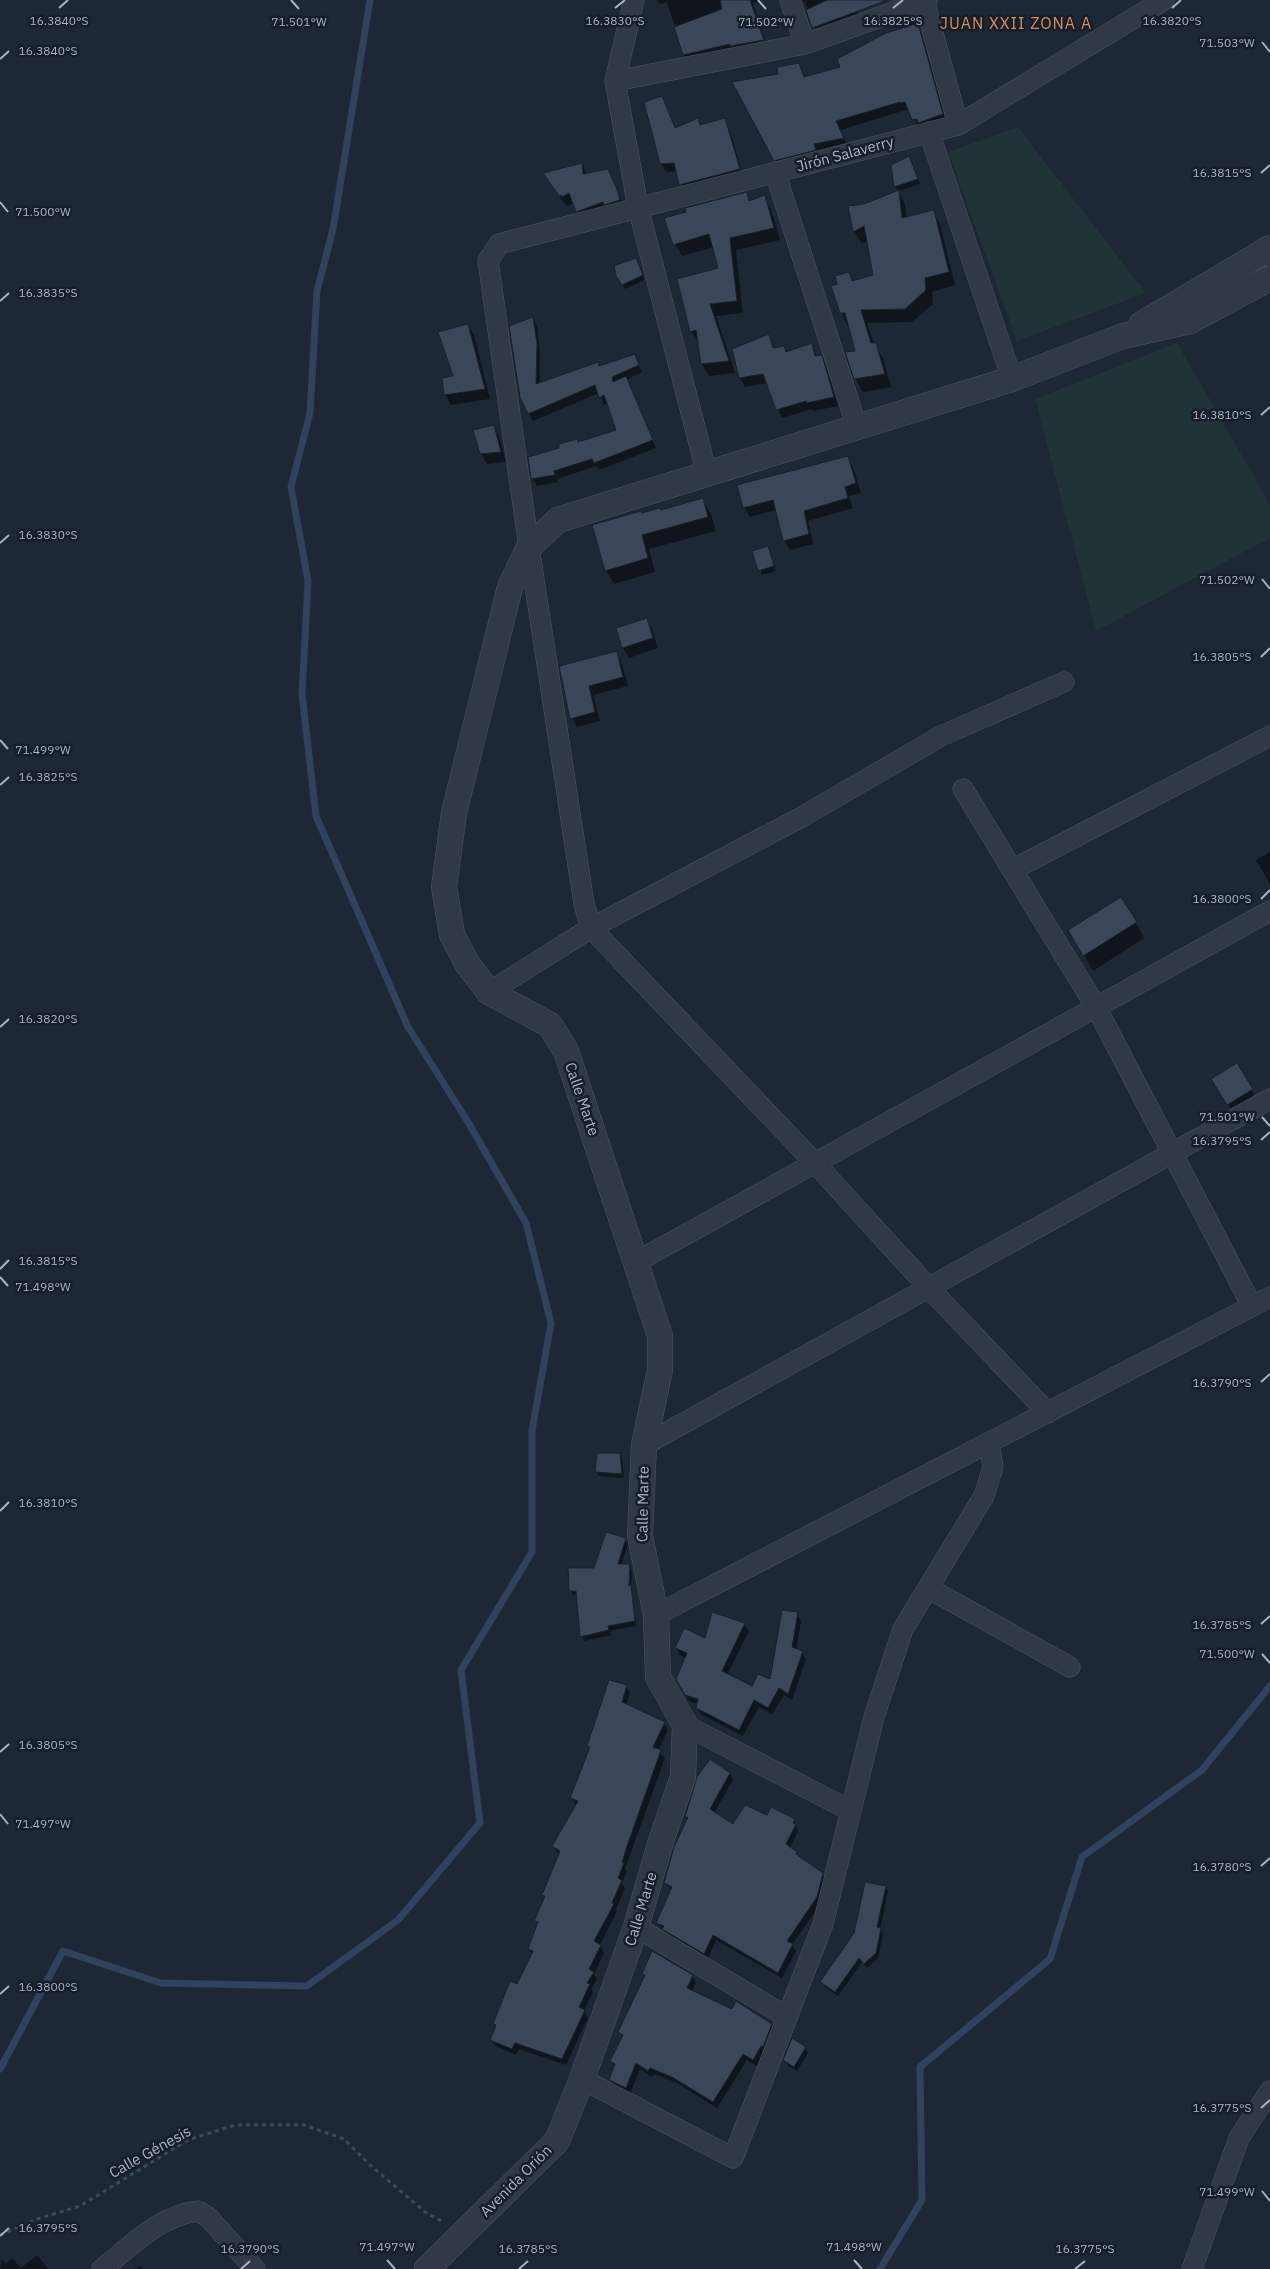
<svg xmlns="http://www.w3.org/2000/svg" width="1270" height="2269" font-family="'IBM Plex Sans',sans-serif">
<rect width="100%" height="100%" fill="#1e2735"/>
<!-- green -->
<path fill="#203336" d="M1018,127L1146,293L1017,341L948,152Z
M1177,343L1270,504V538L1096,631L1035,399Z"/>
<!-- shadow -->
<path fill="#0007" d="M657,0H760L753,3L768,50L690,65L684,55L667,2L660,4Z
M802,0H853L861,22L819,38L805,3Z
M915,18L920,27L947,124L919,128L910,111L906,110L840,130L848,147L780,169L775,160L779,76L799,64L805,78L841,68L899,30V27Z
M661,97L675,129L700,126L724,119L729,128L744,178L686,193L681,184L677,171L666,172L661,164Z
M911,162L920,184L898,191L895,186Z
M582,164L587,175L612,179L623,203L583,220L574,202L568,206L565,204L550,183Z
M898,191L905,204L907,218L933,211L940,224L955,285L932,292L933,304L912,322L867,323L874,345L883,358L891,387L863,392L855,378L857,352L848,326L841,312L838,285L848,274L853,282L875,276L868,241L862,244L854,231L850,207L864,205Z
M746,194L751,201L764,197L771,209L780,240L736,250L743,313L716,316L735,373L709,376L702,364L699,343L691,331L719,268L714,247L682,256L675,244Z
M638,264L644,280L625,289L620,281Z
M533,319L537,326L540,351V384L634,355L642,372L626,380L656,448L599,470L597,466L557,479L558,482L537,486L533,478L618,431L608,403L604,405L599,393L533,421L521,397Z
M468,325L474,335L490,399L451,405L445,394L455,377Z
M768,336L775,349L784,347L787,353L811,344L817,357H821L826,366L838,406L813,411L812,409L782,418L767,383L745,387L740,378L734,350Z
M494,426L499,436L506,462L487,464L481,454Z
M848,458L853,467L861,493L849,496L853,508L808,521L813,544L790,550L784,540L776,510L750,517L744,507Z
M703,500L711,514L716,531L649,549L655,572L614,584L606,570L642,515Z
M768,547L776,571L762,575L754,552Z
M646,619L652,629L658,648L629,658L623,648L617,629Z
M616,652L621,661L628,686L593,695L600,721L577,727L572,718L561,667Z
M1270,852V884L1256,860Z
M1136,923L1144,938L1093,971L1070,930Z
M1237,1065L1257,1100L1234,1114L1213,1080Z
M620,1454L622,1459L624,1478L599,1476L597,1472Z
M625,1540L628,1544L621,1565H629L632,1570L631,1588L636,1626L610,1631L611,1635L584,1641L581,1636L577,1595H573L571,1590Z
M797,1614L801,1621L796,1650L802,1652L806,1659L792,1700L784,1695L772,1714L759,1707L743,1736L702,1715L697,1708L698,1704L690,1702L677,1679L686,1658L680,1655L676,1648L706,1639L744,1624L749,1631L727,1675L752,1688L771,1681Z
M626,1686L630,1693L626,1705L664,1723L668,1730L658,1751L665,1758L625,1869L627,1871L622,1883L625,1888L616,1909L617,1911L600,1945L604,1953L594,1974L597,1979L591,1989L593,1992L584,2011L588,2018L566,2065L519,2049L516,2055L496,2046L491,2040L497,2027L494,2023L518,1985L532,1954L529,1949L538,1925L536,1921L545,1898L543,1895L560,1855L553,1846L576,1805L572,1798L591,1750L589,1746Z
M711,1761L730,1774L733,1780L714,1813L734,1825L768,1816L794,1820L798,1831L790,1848L799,1858L822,1874L826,1880L820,1904L792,1945L796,1951L782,1978L716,1940L708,1959L667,1935L657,1922L672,1891L665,1883L688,1820L686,1816Z
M885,1887L888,1891L880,1930L883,1934L878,1958L867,1968L862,1962L838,1996L824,1986L821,1982Z
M643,1974L692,1976L696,1983L692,1992L771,2025L775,2032L757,2066L747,2060L717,2108L677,2083L654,2074L652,2077L640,2069L630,2094L615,2087L610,2080L615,2068L611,2061L623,2038L620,2032L645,1978Z
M793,2040L805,2048L808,2053L797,2071L787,2065L785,2060Z
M37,2255L48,2269H0L2,2259L6,2264L12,2258L21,2268Z
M140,2266L143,2269H135Z"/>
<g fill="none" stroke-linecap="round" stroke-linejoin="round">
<!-- stream -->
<path stroke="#30425e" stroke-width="7" d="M0,2069L63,1951L161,1983L307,1986L398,1920L480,1823L461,1670L532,1552V1431L551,1323L526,1223L468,1122L408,1027L316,816L302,694L308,581L291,487L310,413L317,291L333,229L370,0
M880,2269L922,2200L920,2067L1050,1959L1082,1857L1202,1770L1270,1686"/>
</g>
<!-- building -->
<path fill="#3b4759" stroke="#19202c" d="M720,0H750L764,40L730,46V44L683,55L674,27L722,9Z
M827,0H885V1L812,28L806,10Z
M918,23L943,114L918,123L917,119L912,120L905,102L900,103V102L836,121L844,138L814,144L816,150L774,161L732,82L778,74L777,67L799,63L804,77L840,67L837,59L886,33Z
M662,96L675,128L698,118L700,125L725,118L740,169L679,185L674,163L660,164L644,102Z
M909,156L918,179L894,187L891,165Z
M582,163L583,174L608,169L618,192L620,200L604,205L603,202L576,212L569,193L562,197L561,195L559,196L543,173Z
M899,190L902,218L934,210L949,272L925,278L926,290L905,309L861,310L871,343H876L885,374L854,379L845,352L855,351L845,313H840L831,286L837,284L835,276L849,272L852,281L873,275L864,226L853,232L848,206L864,204Z
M747,192L749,201L765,195L774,228L730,238L737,301L710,304L729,361L701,364L696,330L690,332L677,279L718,268L709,234L673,245L664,218L686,212L685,208Z
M636,258L643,275L622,285L616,276L614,266Z
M533,317L537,343L536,384L598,362L599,366L635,354L639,365L612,377L613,382L626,376L653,440L594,463L592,459L554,471L555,475L531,479L528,457L559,448V444L577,439L578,442L616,430L604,395L599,398L595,385L528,414L520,397L509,326Z
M468,324L485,389L444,395L442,378L453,376L438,332Z
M769,334L773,348L784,346L786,352L812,343L815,356L822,355L834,397L806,403V401L776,410L763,374L739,378L732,349Z
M494,425L501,452L480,454L473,430Z
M848,456L856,483L845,487L848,498L804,511L809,534L783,541L773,500L743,508L737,485Z
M703,498L708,517L642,535L648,558L605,571L592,525L641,511L642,513L660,508L661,510Z
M768,546L774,566L758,571L752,551Z
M647,618L653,638L622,648L616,628Z
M617,651L623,677L589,686L595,712L570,719L559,666Z
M1121,897L1137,922L1083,956L1068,930Z
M1237,1063L1253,1089L1227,1105L1211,1079Z
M597,1453H620L622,1474L595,1472Z
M606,1532L626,1538L618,1564H630L629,1586L631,1585L635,1621L608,1626L609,1630L580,1637L576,1591H569L568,1568H594Z
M782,1610L798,1612L792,1647L803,1651L788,1694L779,1688L768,1708L754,1700L739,1730L696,1708L698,1699L685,1695L676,1679L687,1653L675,1648L684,1628L705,1638L712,1612L745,1623L722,1671L752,1686L758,1674L770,1679Z
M609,1680L627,1685L622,1702L665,1722L653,1747L661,1750L626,1849L622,1863H624L618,1878L622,1880L612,1903L614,1904L594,1941L601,1945L589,1969L594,1972L587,1983L590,1984L579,2007L585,2010L562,2059L515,2043L512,2049L490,2040L496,2025L493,2024L510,1981L517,1984L533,1951L528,1949L538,1922L534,1921L545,1896L542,1895L560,1851L552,1846L578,1801L570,1798L590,1747L587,1746Z
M710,1759L730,1773L710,1809L733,1824L745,1805L767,1815L771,1807L795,1819L793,1823L796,1824L786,1844L797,1852L796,1854L823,1873L817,1897L787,1941L793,1944L778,1973L713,1935L704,1954L662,1929L664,1926L656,1923L672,1887L664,1883L674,1847L688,1817H685L697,1777Z
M865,1882L886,1886L877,1927L881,1928L876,1953L864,1964L859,1958L835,1992L820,1982L854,1933Z
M652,1951L693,1975L687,1988L732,2009L736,2001L772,2024L763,2047L761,2046L753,2060L743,2054L713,2102L672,2077L650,2068L648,2071L636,2063L626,2088L609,2080L615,2064L610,2061L623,2035L618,2032L645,1975L642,1974Z
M792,2038L806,2047L794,2067L783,2060Z"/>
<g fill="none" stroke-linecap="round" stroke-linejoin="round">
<!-- minor casing -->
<g stroke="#4e5664" stroke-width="21">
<path id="minor" d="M634,0L615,81L638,207L707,474
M790,0L805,44
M924,0L958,125
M615,81L805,44L927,0
M929,132L1012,379
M775,172L857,427
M963,789L1096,1007L1252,1306
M1012,870L1270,736
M489,992L591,928L800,818L941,736L1064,682
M636,1262L1270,911
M1048,1413L929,1288L815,1163L591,928L584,904L529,547L488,261L499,244L958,125L1164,0
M644,1445L1270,1099
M928,1588L1070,1667
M656,1615L1270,1297
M685,1725L851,1811
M636,1927L787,2017
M582,2079L733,2158L823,1924L874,1717L903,1629L984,1496L993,1467L989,1444
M102,2269C132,2245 159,2216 198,2211L208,2217L255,2269
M1192,2269L1239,2138L1270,2091"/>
</g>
<!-- tertiary casing -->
<g stroke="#4e5664" stroke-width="26">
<path id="tertiary" d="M1142,324L1270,248
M427,2269L557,2141L582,2079L636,1927L661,1841L683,1777L685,1725L658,1677L656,1615L640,1536L644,1445L660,1370V1336L566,1051L550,1025L489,992L468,965L452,935L444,887L454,813L510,587L529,547L558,520L1012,379L1123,336L1190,321L1270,278"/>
</g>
<!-- path -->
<path stroke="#3a4f51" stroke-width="3" stroke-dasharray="4 4" stroke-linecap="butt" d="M0,2235L37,2219L80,2206L188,2140L235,2125H304L344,2139L369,2164L425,2212L443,2222"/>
<!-- minor -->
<use href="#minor" stroke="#313946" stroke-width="20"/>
<!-- tertiary -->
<use href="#tertiary" stroke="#313946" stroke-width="25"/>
</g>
<!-- ticks -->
<path fill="none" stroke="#aab3c4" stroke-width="2" d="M291,0L299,9M758,0L766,9M59,8L68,0M615,8L625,0M893,8L903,0M1172,8L1181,0M1262,42L1270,52M0,59L9,51M1261,173L1270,165M0,202L8,212M0,301L9,293M1261,415L1270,407M0,543L9,535M1262,579L1270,589M1261,657L1270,648M0,740L8,749M0,785L9,777M1261,899L1270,890M0,1027L9,1019M1262,1117L1270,1126M1261,1140L1270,1132M0,1269L9,1260M0,1277L8,1286M1261,1382L1270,1374M0,1511L9,1502M1261,1624L1270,1616M1262,1654L1270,1663M0,1752L9,1744M0,1814L8,1824M1261,1866L1270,1858M0,1994L9,1986M1261,2108L1270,2100M1262,2191L1270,2201M0,2236L9,2228M387,2260L395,2269M854,2260L862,2269M241,2269L250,2261M519,2269L528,2261M1075,2269L1085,2261"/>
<g text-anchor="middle" stroke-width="5" stroke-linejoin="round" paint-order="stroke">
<!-- street labels -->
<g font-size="15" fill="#aab3c4" stroke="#171e2a">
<text transform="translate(845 154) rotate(-15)" y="5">Jirón Salaverry</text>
<text transform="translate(582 1099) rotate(71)" y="5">Calle Marte</text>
<text transform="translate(643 1504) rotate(-89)" y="5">Calle Marte</text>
<text transform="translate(641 1909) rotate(-73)" y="5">Calle Marte</text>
<text transform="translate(150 2152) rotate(-29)" y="5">Calle Génesis</text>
<text transform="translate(516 2181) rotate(-45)" y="5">Avenida Orión</text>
</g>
<!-- neighbourhood labels -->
<g font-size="16" letter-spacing="1" fill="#d69053" stroke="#171e2a">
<text x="1016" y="29">JUAN XXII ZONA A</text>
</g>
</g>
<g font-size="12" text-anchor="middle" fill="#aab3c4" stroke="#171e2a" stroke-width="5" stroke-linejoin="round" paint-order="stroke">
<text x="59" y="25">16.3840°S</text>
<text x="615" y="25">16.3830°S</text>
<text x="893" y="25">16.3825°S</text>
<text x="1172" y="25">16.3820°S</text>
<text x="766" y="26">71.502°W</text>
<text x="299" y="26">71.501°W</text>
<text x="1227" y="47">71.503°W</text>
<text x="48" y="55">16.3840°S</text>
<text x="1222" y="177">16.3815°S</text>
<text x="43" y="216">71.500°W</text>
<text x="48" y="297">16.3835°S</text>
<text x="1222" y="419">16.3810°S</text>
<text x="48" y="539">16.3830°S</text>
<text x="1227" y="584">71.502°W</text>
<text x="1222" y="661">16.3805°S</text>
<text x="43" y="754">71.499°W</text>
<text x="48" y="781">16.3825°S</text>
<text x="1222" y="903">16.3800°S</text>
<text x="48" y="1023">16.3820°S</text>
<text x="1227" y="1121">71.501°W</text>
<text x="1222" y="1145">16.3795°S</text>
<text x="48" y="1265">16.3815°S</text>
<text x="43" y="1291">71.498°W</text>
<text x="1222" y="1387">16.3790°S</text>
<text x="48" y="1507">16.3810°S</text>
<text x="1222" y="1629">16.3785°S</text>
<text x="1227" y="1658">71.500°W</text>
<text x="48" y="1749">16.3805°S</text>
<text x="43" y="1828">71.497°W</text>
<text x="1222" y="1871">16.3780°S</text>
<text x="48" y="1991">16.3800°S</text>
<text x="1222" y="2112">16.3775°S</text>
<text x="1227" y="2196">71.499°W</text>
<text x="48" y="2232">16.3795°S</text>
<text x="387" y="2251">71.497°W</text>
<text x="854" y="2251">71.498°W</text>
<text x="250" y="2253">16.3790°S</text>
<text x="528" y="2253">16.3785°S</text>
<text x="1085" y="2253">16.3775°S</text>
</g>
</svg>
